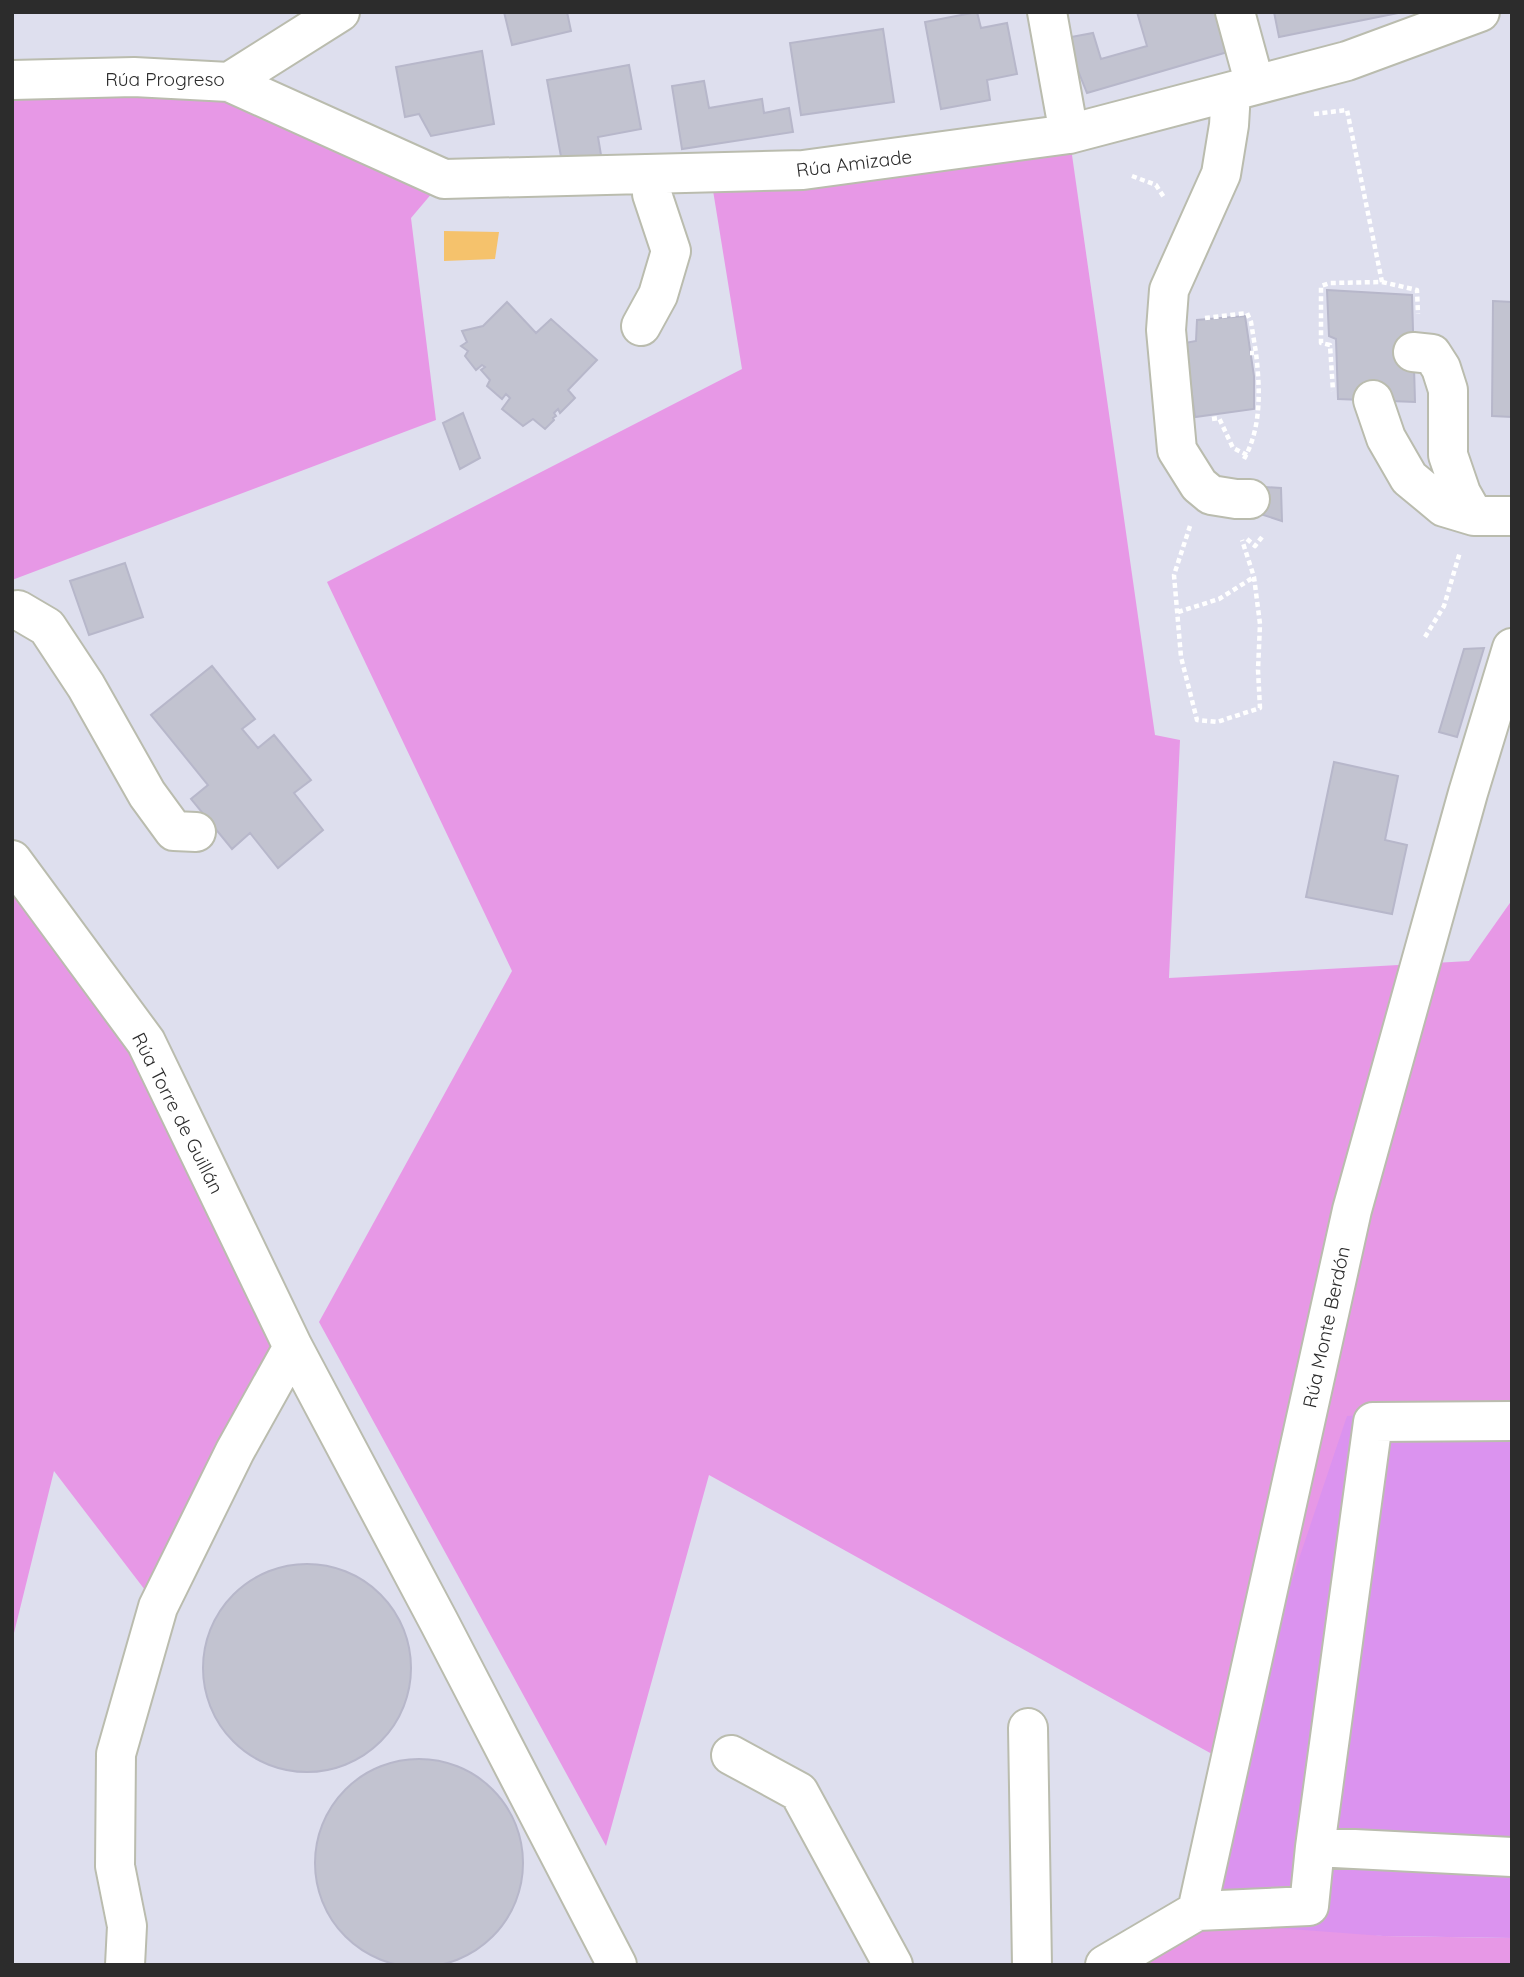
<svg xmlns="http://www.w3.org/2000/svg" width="1524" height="1977" font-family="Quicksand,sans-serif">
<rect width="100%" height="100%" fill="#dedfee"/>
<!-- green -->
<path fill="#e798e6" d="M12,80L229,82L444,179L411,218L436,420L12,580Z
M1069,134L1155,735L1180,740L1169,978L1469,961L1512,900V1406L1230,1764L709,1475L606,1846L319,1322L512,971L327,582L742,369L710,172Z
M12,850L146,1042L293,1347L158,1607L54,1471L12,1641Z
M1197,1911L1383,1936L1512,1938V1965H1115Z"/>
<!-- pitch -->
<path fill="#db93ef" d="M1512,1406V1938L1383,1936L1262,1927L1197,1911L1230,1764L1347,1416Z"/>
<!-- water -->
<path fill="#f5c26c" d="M444,231L499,232L495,259L444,261Z"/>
<!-- building -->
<path fill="#c2c3d0" stroke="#b7b7ca" stroke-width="2" d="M504,12H567L571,31L512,45Z
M977,12L981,28L1007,23L1017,74L987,80L990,100L941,109L925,22Z
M1137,12H1220L1231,51L1087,93L1075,63L1071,37L1093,33L1101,59L1147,46Z
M1274,12H1403L1279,37Z
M883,29L894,102L801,115L790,43Z
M482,51L494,124L431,136L419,114L405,117L396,67Z
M629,65L641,129L598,137L601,155L562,162L547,80Z
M704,81L709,108L762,99L764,113L789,108L793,132L682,149L672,86Z
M1327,290L1412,295L1415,402L1338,399L1336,339L1329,336Z
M1493,301L1512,302V417L1492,416Z
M507,302L536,333L551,319L597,360L568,390L575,398L560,413L558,409L554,413L556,416L553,418L554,420L545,429L533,419L523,426L502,409L510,398L506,394L502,399L487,386L490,380L481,370L485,367L482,365L476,370L465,356L468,351L461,346L467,342L462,331L483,326Z
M1245,316L1254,376V409L1195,417L1185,343L1196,341L1197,320Z
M463,413L480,458L460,469L443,423Z
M1250,486L1281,488L1282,521L1251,511Z
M125,563L143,617L89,635L70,581Z
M1484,648L1457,737L1439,732L1464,649Z
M212,666L255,719L242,729L258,748L274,735L311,780L294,793L323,830L278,868L250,833L232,849L191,799L208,785L151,715Z
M1334,762L1398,776L1385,840L1407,845L1392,914L1306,897Z
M203 1668a104 104 0 1 1 208 0a104 104 0 1 1-208 0Z
M315 1863a104 104 0 1 1 208 0a104 104 0 1 1-208 0Z"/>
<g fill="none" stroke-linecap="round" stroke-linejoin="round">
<!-- minor casing -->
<g stroke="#babcae" stroke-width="42">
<path id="minor" d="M1047,12L1069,134
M1235,12L1255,85
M12,80L134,77L229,82L340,12
M229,82L444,179L803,170L1069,134L1347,61L1480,12
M1231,92L1229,125L1221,174L1169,290L1166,330L1177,450L1199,485L1211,495L1236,499H1250
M641,326L658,295L671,251L652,194L653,174
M1413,352L1432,354L1441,368L1448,390V455L1461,493L1474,516H1512
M1373,400L1386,438L1409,478L1444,507L1474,516
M12,611L18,610L47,627L86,686L147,794L174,831L196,832
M12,860L146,1042L293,1347L439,1622L617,1965
M1512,1421L1373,1422L1315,1847L1512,1857
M1028,1728L1032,1965
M731,1755L799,1792L893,1965
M1197,1911L1309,1906L1315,1847
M125,1965L127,1926L115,1866L116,1754L158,1607L235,1451L293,1347
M1105,1965L1197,1911L1352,1210L1468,793L1512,648"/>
</g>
<!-- path -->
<path stroke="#fff" stroke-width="4.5" stroke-dasharray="5 3.5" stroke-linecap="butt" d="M1314,114L1347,110L1382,282L1330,283L1321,286V343L1330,345L1333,391
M1132,176L1156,185L1165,199
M1382,282L1417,290L1418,314
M1205,318L1247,313L1251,322L1256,353
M1212,419L1219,418L1233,448L1247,455
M1244,459C1262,427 1260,388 1256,353H1250
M1190,526L1174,575L1181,657L1197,720L1217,722L1260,708L1258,670L1260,624L1254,577L1242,540
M1247,539L1255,546L1262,537
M1178,612L1219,599L1254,577
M1425,637L1444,606L1460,552"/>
<!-- minor -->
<use href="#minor" stroke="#fff" stroke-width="38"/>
</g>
<g text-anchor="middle" stroke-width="5" stroke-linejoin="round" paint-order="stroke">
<!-- street labels -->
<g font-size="19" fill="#2c2c2c" stroke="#fff">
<text x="165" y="86">Rúa Progreso</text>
<text transform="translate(854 163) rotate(-7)" y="7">Rúa Amizade</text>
<text transform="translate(178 1113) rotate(63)" y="7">Rúa Torre de Guillán</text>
<text transform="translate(1326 1327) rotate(-78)" y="7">Rúa Monte Berdón</text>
</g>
</g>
<!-- border -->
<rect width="1524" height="1977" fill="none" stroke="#2c2c2c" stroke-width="28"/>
</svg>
